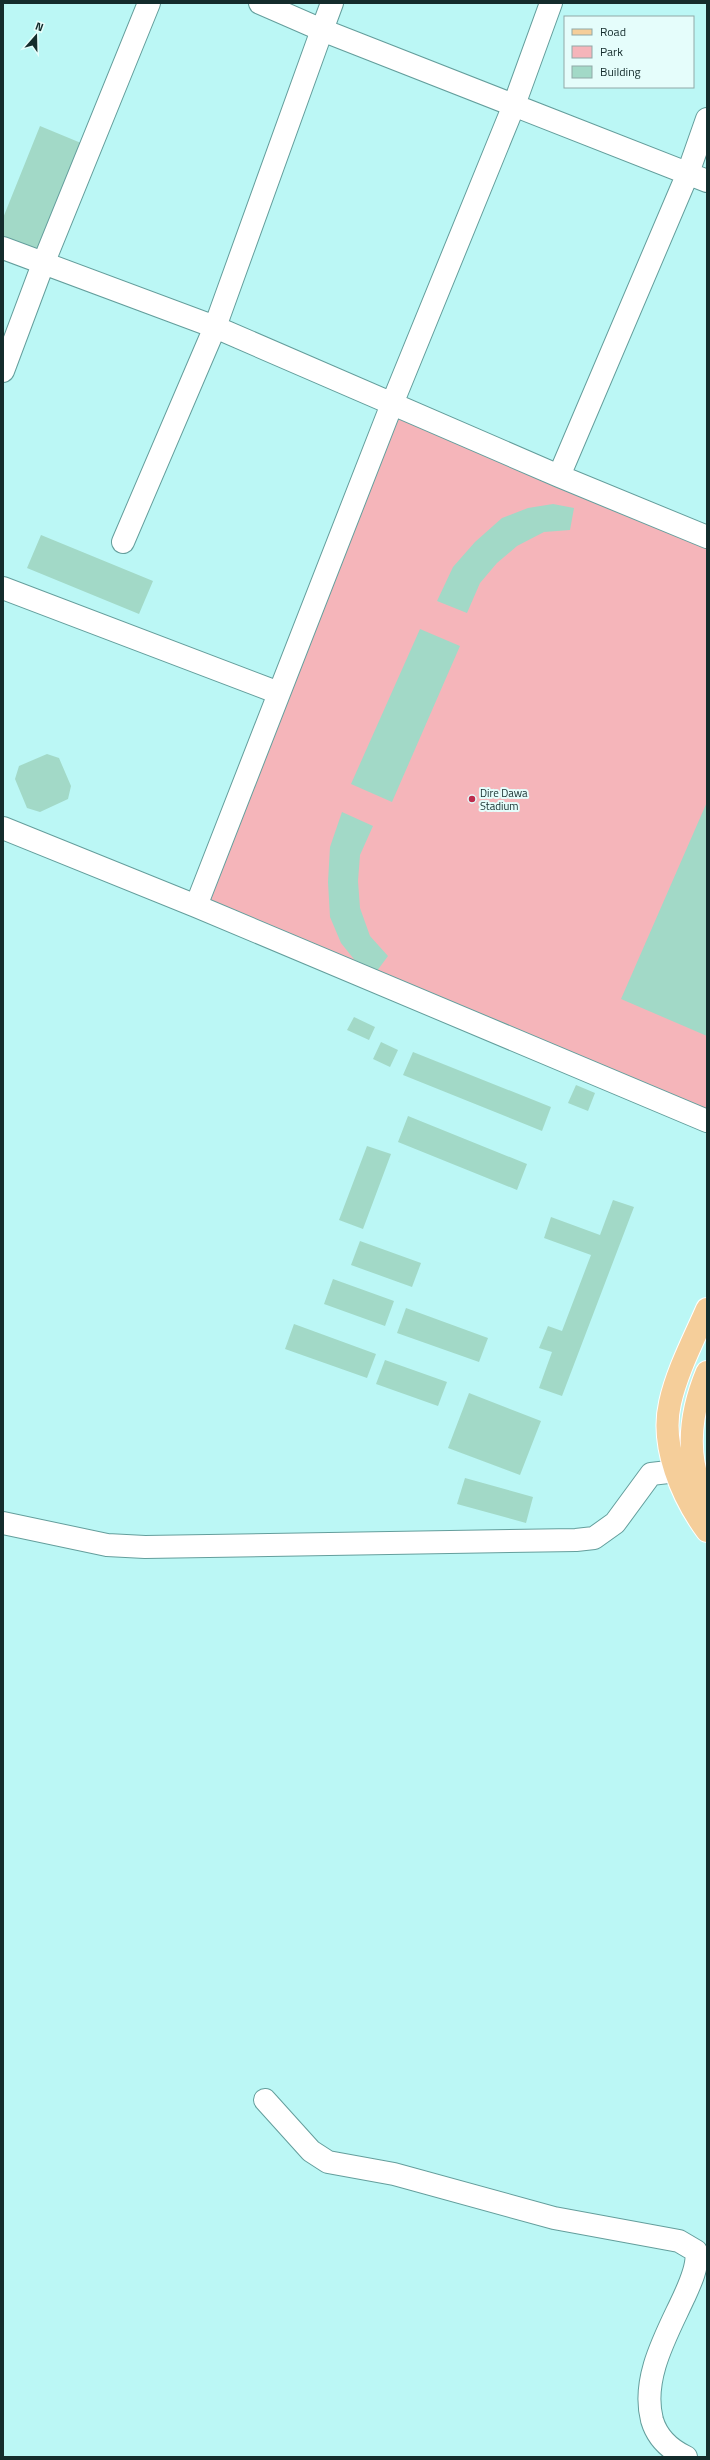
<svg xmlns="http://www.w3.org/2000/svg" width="710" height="2460" font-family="'Titillium Web',sans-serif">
<rect width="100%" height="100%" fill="#bbf7f5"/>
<!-- green -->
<path fill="#f5b5ba" d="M392,404L707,537V1121L196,906Z"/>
<!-- building -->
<path fill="#a2d9c7" d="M40,126L81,143L37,252L3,239V218Z
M553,504L574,508L570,530L544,532L517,546L497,563L480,583L467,613L437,601L453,567L475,542L502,518L528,508Z
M41,535L153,581L139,614L27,568Z
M420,629L460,646L392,802L351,784Z
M47,754L59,758L71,786L68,799L40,812L27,808L15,779L19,766Z
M707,802V1036L621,999Z
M342,812L373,826L360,855L358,881L360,908L370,936L388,956L374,975L357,963L341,943L330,917L328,882L330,847Z
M354,1017L375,1027L369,1040L347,1030Z
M381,1042L398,1050L390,1067L373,1059Z
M413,1052L551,1107L542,1131L403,1075Z
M576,1085L595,1093L588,1111L568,1103Z
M408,1116L527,1164L517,1190L398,1142Z
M367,1146L391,1154L363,1229L339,1220Z
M613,1200L634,1207L562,1396L539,1388L552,1352L539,1348L548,1326L562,1331L591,1255L544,1238L551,1217L600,1235Z
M360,1241L421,1263L412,1287L351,1265Z
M333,1279L394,1301L385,1326L324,1304Z
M406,1308L488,1338L479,1362L397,1333Z
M294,1324L376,1354L367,1378L285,1349Z
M385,1360L447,1382L438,1406L376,1384Z
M469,1393L541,1421L520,1475L448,1448Z
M465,1478L533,1497L526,1523L457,1504Z"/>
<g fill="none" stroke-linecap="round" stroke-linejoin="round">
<!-- minor casing -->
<g stroke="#649e9c" stroke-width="24">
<path id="minor" d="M260,3L322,30L332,3
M3,248L215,327L559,476L707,537
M3,371L43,264L149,3
M559,476L688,173L707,119
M123,542L215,327L322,30L707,181
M3,588L279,693
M3,828L196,906L707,1121
M196,906L392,404L514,105L551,3
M3,1523L107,1545L145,1547L576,1540L594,1538L615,1523L651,1474L694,1469
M265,2100L311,2151L328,2162L394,2174L554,2218L679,2241L696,2251C699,2265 690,2284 684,2297C667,2334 641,2378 652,2420C657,2437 669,2449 686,2457"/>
</g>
<!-- major casing -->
<g stroke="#fff" stroke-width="24">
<path id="major" d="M707,1309C694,1339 677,1371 670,1403C660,1446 682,1497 707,1531
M707,1372C689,1415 684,1459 707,1502"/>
</g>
<!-- minor -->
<use href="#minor" stroke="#fff" stroke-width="22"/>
<!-- major -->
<use href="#major" stroke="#f5ce9a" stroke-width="22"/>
</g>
<!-- markers -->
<circle fill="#bc2c4d" stroke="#e5fdfb" stroke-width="1.5" cx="472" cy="799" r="4"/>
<g text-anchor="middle" stroke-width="4" stroke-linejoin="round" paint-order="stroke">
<!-- poi labels -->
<g font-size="11" fill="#142c2c" stroke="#e5fdfb" text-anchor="start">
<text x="480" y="797">Dire Dawa<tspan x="480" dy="13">Stadium</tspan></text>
</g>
</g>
<!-- border -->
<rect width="710" height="2460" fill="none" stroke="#142c2c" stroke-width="8"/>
<!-- legend -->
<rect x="564" y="16" width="130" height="72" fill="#e5fdfb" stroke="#91a9a8"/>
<rect x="572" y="29" width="20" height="6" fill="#f5ce9a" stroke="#91a9a8"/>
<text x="600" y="36" font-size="12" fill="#142c2c">Road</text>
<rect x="572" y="46" width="20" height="12" fill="#f5b5ba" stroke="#91a9a8"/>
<text x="600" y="56" font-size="12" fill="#142c2c">Park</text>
<rect x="572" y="66" width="20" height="12" fill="#a2d9c7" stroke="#91a9a8"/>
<text x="600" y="76" font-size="12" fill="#142c2c">Building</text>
<!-- north arrow -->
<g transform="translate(36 36) rotate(20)" stroke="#e5fdfb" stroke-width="3" paint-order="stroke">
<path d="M0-3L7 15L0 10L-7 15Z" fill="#142c2c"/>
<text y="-6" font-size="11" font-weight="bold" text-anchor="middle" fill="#142c2c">N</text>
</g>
</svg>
